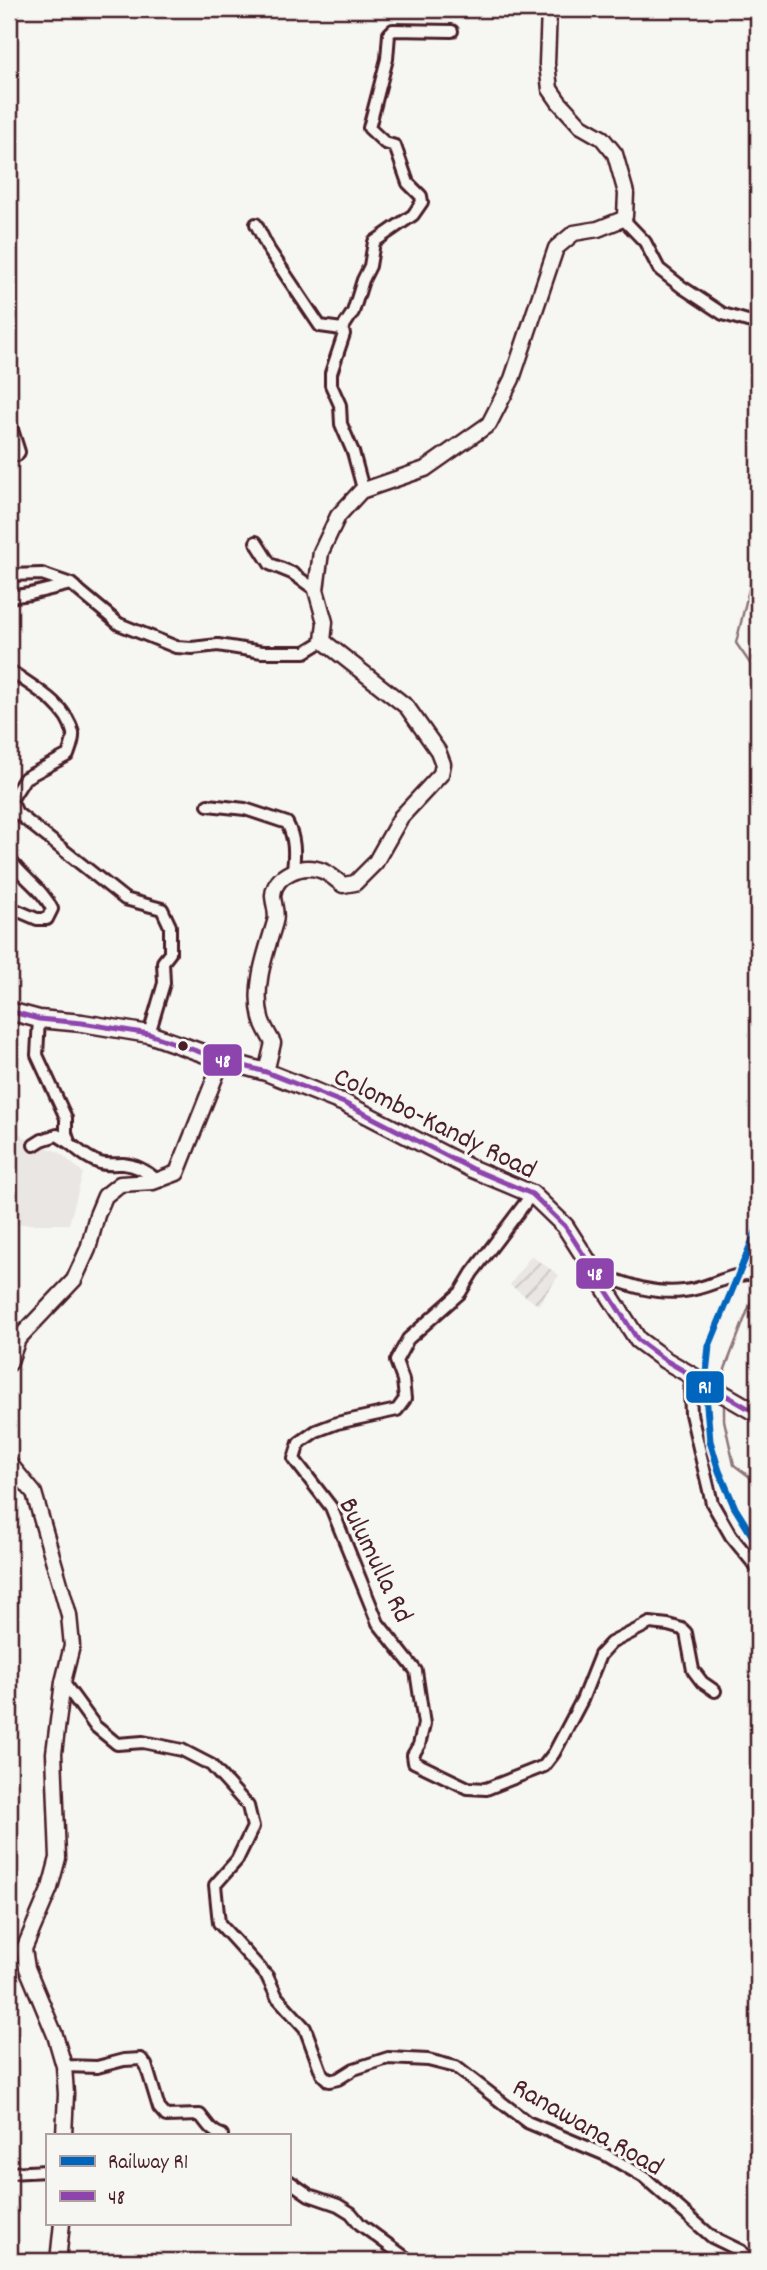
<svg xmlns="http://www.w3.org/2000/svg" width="767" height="2270" font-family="Dekko,sans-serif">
<defs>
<pattern id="industrial-furrows" width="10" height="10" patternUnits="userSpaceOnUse" patternTransform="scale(1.75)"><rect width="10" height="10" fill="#e9e6e3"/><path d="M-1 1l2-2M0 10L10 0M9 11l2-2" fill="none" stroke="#c9c5c3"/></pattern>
</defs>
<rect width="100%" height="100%" fill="#f6f6f2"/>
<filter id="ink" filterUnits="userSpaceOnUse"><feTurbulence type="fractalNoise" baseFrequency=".0143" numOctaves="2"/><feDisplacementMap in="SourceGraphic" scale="14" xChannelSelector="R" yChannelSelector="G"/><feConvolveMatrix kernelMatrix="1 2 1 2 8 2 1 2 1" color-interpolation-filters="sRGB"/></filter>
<g filter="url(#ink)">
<!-- built -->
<path fill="#e9e6e3" d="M9,1124L29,1141L59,1152L83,1173L69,1224H17L9,1231Z"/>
<!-- industrial -->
<path fill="url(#industrial-furrows)" d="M531,1256L559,1275L538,1305L510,1285Z"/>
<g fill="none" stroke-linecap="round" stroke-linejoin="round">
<!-- stream -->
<path stroke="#8e747a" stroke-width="2.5" d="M758,552L736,643L758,675
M725,1388V1369L758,1284
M724,1401V1420L734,1465L758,1483"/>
<!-- minor casing -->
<g stroke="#4a1f2b" stroke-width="16">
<path id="minor" d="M9,12L14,9
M623,219L645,242L659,269L682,287L723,314L758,324
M256,224L269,250L320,326L342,329
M9,420L19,452L17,455L9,445
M361,491L362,485L353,452L341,424L340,405L331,385V373L344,334L342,329L353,312L363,280L370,266L374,242L413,215L422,202L421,196L408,183L395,146L385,143L369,128L387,59L389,34L393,30L452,31
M256,542L270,564L292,573L316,590
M9,575L42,574L71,584L119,624L176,647L192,648L218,645L262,652H305L323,641
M9,597L30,594L71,584
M9,670C31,686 67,704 73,733C74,740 70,749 68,755L25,778L11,800L17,813L125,899L162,909L170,926V953L163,962L164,983L149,1034
M208,805L245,809L287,823C295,838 295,853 293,870
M9,858C21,877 43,889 52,909L47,919H37L9,907
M39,1019L37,1055L66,1118V1133L69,1142
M34,1145L42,1140L57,1135C73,1143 83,1158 100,1163C107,1165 115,1164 123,1164C137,1165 148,1172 158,1181
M532,1194L472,1273L460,1293L408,1339L396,1361L403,1380L405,1399L397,1410L337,1423L316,1431L299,1443L294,1459L331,1507L378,1623L416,1671L424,1724L419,1745L413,1755L414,1762L468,1788L486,1789L544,1766L554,1753L582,1700L600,1655L611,1643L650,1623L668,1625L682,1629L686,1633L693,1670L702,1682L715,1691
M598,1274C626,1284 653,1295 684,1291C710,1289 731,1271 758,1274
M692,1375L690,1390L691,1414L712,1503L731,1536L758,1569
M63,1682L95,1726L117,1744L143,1742L182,1750L211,1765L248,1806L253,1827L237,1860L215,1885L219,1923L267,1976L277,1997L305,2028L322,2074L329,2081L338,2079L354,2069L388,2058L428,2060L456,2067L527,2122L606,2155L644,2177L712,2237L741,2251L748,2261
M64,2066L97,2067L124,2060L141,2059L146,2065L159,2108L166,2116L200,2115C207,2123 211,2132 222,2135
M9,2173L47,2171
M289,2181L309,2195L338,2205L351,2213L360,2224L410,2261"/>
</g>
<!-- major casing -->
<g stroke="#4a1f2b" stroke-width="19">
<path id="major" d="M266,1072L273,1043C269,1035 263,1026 261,1018C253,985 266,953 275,922C278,913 273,904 273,895C275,874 302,864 320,870C328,872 336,880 343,885L355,883L375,863L401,817L441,774L443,764L438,751L407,707L323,641L325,622L316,590L321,552L338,516L361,491L425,469L489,424L512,379L556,248L574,233L598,229L623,219L625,216L626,193L615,154L602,138L581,126L559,102L550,89L547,64L549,9
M9,1364L18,1339L74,1280L88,1249L97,1215L105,1196L120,1184L153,1182L177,1173L222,1060
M9,1463L34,1493L69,1615L72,1646L63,1682L54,1753L58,1858L50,1888L24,1949L27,1968L55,2035L64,2066L66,2094L64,2135
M58,2261L62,2223"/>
</g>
<!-- highway casing -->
<g stroke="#4a1f2b" stroke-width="21">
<path id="highway" d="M9,1011L39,1019L82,1023L149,1034L222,1060L266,1072L344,1103L470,1168L532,1194L565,1226L638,1340L665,1360L758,1414"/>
</g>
<!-- minor -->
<use href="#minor" stroke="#f6f6f2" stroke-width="10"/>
<!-- major -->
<use href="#major" stroke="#f6f6f2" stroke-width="14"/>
<!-- highway -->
<use href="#highway" stroke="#f6f6f2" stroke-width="16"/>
<!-- bus-1 casing -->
<g stroke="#f6f6f2" stroke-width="10">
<path id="bus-1" d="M9,1011L39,1019L82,1023L149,1034L222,1060L266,1072L344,1103L470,1168L532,1194L565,1226L638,1340L665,1360L758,1414"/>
</g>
<!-- bus-1 -->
<use href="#bus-1" stroke="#8e44ad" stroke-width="5"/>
<!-- rail-1 casing -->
<g stroke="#f6f6f2" stroke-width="12">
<path id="rail-1" d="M758,1227L709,1346L705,1383L710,1441L719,1471L735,1508L758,1545"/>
</g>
<!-- rail-1 -->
<use href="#rail-1" stroke="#0065bd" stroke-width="7"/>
</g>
</g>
<!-- markers -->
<circle fill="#4a1f2b" stroke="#f6f6f2" stroke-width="2.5" cx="183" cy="1046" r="6"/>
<g text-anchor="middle" stroke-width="6" stroke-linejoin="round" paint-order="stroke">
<!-- street labels -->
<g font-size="28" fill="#4a1f2b" stroke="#f6f6f2">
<text transform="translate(436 1121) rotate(26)" y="10">Colombo-Kandy Road</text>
<text transform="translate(378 1559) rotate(64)" y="10">Bulumulla Rd</text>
<text transform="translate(589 2125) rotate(30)" y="10">Ranawana Road</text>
</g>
</g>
<g stroke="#f6f6f2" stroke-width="2.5">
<rect x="202" y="1043" width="41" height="34" rx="7" fill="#8e44ad"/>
<rect x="575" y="1257" width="40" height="33" rx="7" fill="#8e44ad"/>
<rect x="685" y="1370" width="40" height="34" rx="7" fill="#0065bd"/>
</g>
<g font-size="19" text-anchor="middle" font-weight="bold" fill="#fff">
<text x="223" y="1067">48</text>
<text x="595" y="1280">48</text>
<text x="705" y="1393">R1</text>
</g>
<!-- margin -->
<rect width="767" height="2270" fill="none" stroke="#f6f6f2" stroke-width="35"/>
<rect x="18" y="18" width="732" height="2235" fill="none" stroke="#4a1f2b" stroke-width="2.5" filter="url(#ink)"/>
<!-- legend -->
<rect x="46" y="2134" width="245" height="91" fill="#f6f6f2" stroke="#b1a0a2" stroke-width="2"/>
<rect x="60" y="2156" width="35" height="10" fill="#0065bd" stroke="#b1a0a2" stroke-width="2"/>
<text x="108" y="2168" font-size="21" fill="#4a1f2b">Railway R1</text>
<rect x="60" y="2191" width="35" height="10" fill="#8e44ad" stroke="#b1a0a2" stroke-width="2"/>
<text x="108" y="2204" font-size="21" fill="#4a1f2b">48</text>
</svg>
